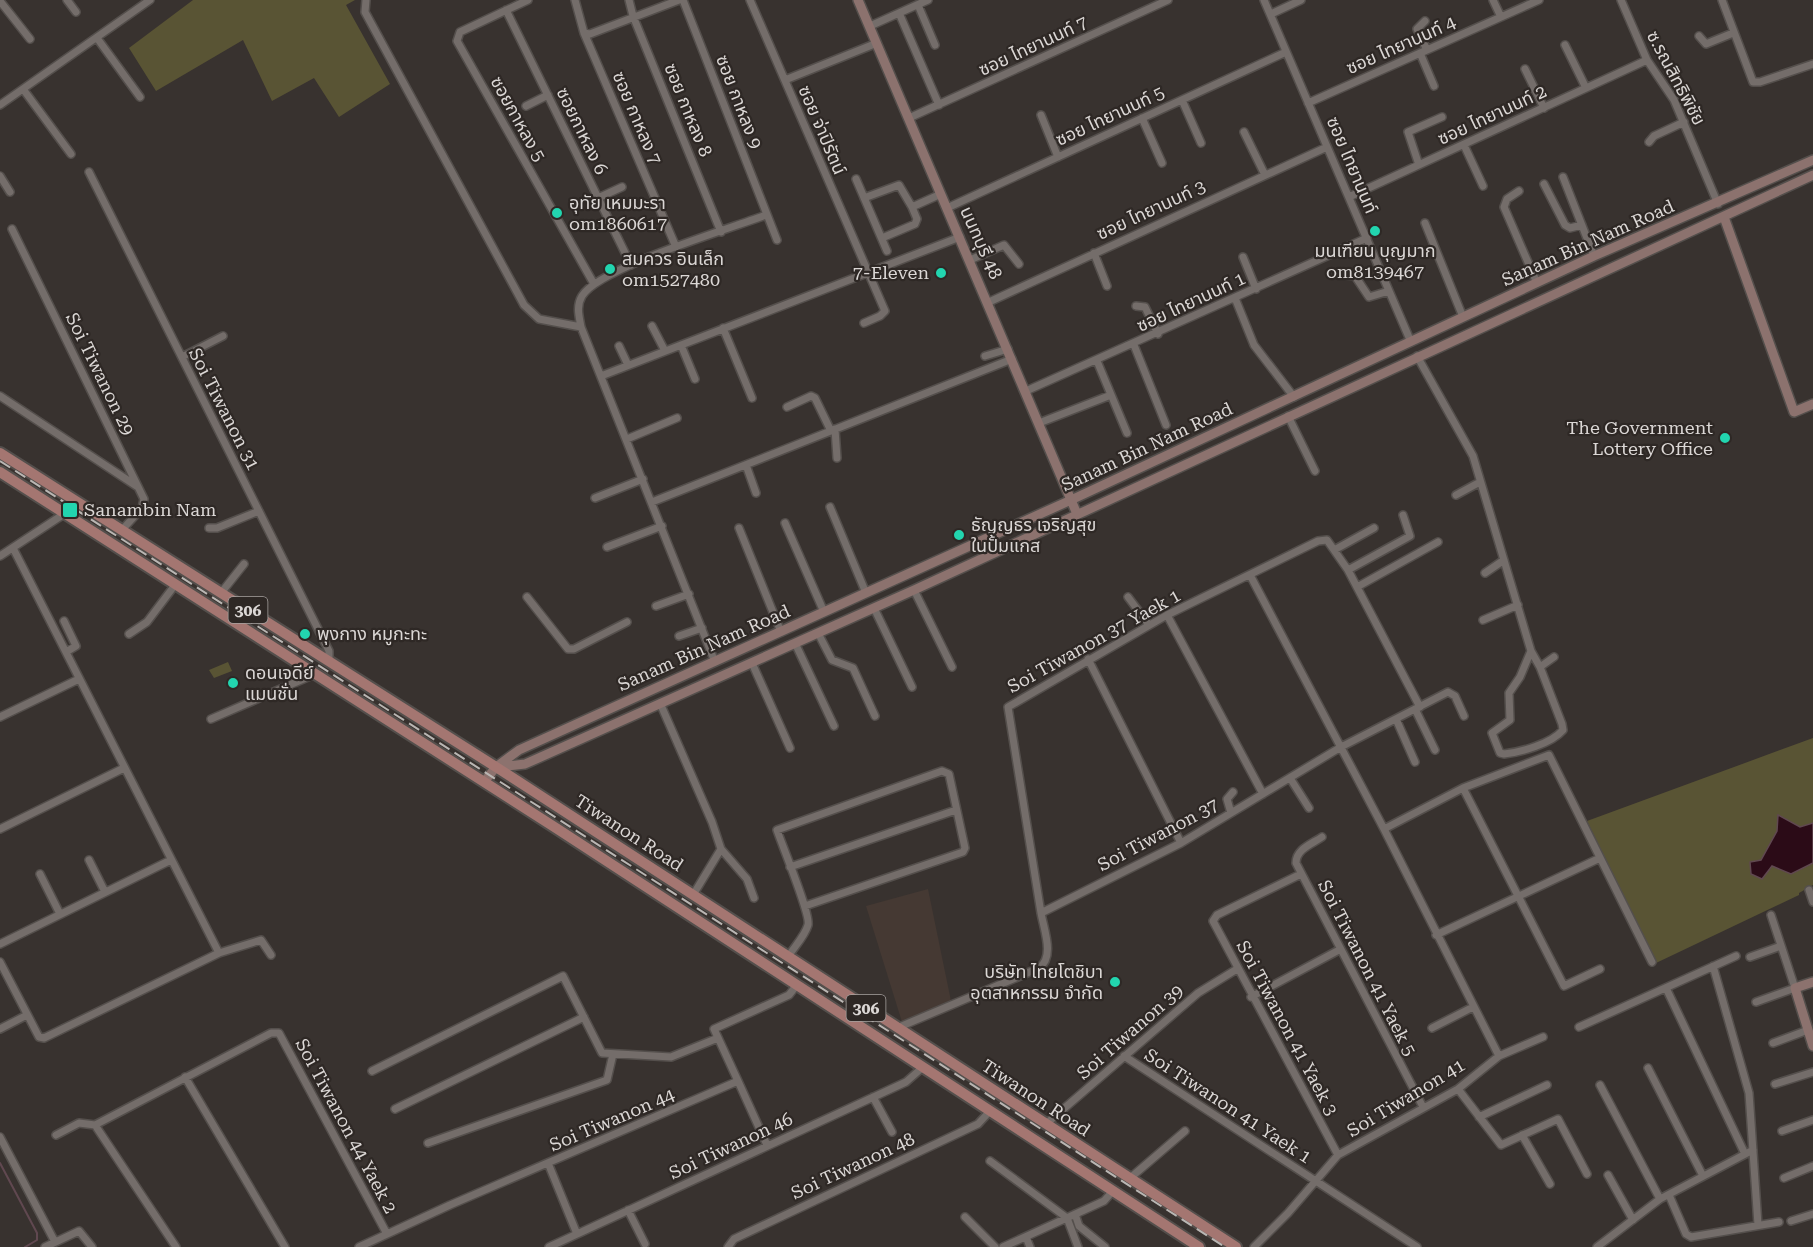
<svg xmlns="http://www.w3.org/2000/svg" width="1813" height="1247" font-family="'Roboto Serif','Noto Sans Thai',serif">
<rect width="100%" height="100%" fill="#38322f"/>
<!-- built -->
<path fill="#453933" d="M928,889L951,1001L902,1022L866,906Z"/>
<!-- green -->
<path fill="#595434" d="M193,0H355L346,5L390,84L339,117L314,78L272,101L243,40L156,91L129,48Z
M228,662L232,671L214,678L209,670Z
M1813,738V885L1799,893V895L1656,963L1587,821Z"/>
<!-- water -->
<path fill="#2b0b17" stroke="#604850" stroke-width="1.5" d="M1778,815L1800,827L1813,823V863L1791,874L1772,866L1762,879L1751,874L1750,862L1761,860L1777,831Z"/>
<g fill="none" stroke-linecap="round" stroke-linejoin="round">
<!-- stream -->
<path stroke="#604850" stroke-width="2" d="M0,1163L37,1233V1240L25,1247"/>
<!-- street casing -->
<g stroke="#544f4c" stroke-width="10">
<path id="street" d="M67,0L76,12
M366,0L365,12L524,305L539,319L581,327
M528,0L460,32L457,41L594,284
M575,0L584,33L676,247
M629,0L633,16L721,232
M683,0L777,240
M750,0L885,311L880,316L864,323
M1264,0L1411,342
M1493,0L1501,17
M1621,0L1647,60L1674,100L1718,204
M1722,0L1753,82H1760L1813,64
M0,1L30,39
M918,5L935,45
M506,10L631,265
M899,13L939,105
M1271,14L1301,0
M1425,21L1417,29L1427,50
M870,26L928,0
M584,33L590,34L679,0
M1699,36L1706,44L1733,33
M97,38L140,97
M1565,45L1586,88
M1420,53L1434,86
M1525,69L1544,108
M785,80L877,43
M23,89L71,154
M1182,100L1201,143
M1308,103L1539,0
M0,105L150,0
M526,106L548,95
M1041,115L1058,157
M909,118L1168,0
M1142,118L1162,163
M1244,132L1265,175
M1649,142L1654,136L1684,122
M1464,145L1483,186
M1419,165L1408,132L1442,117
M89,172L329,651V661
M0,176L10,192
M1563,177L1594,256
M856,179L887,251
M1544,184L1565,225L1570,228L1582,225
M1519,191L1507,199L1504,207L1537,283
M1349,197L1647,60
M598,198L622,187
M864,198L899,185L912,207
M947,208L1286,52
M1425,223L1463,317
M12,229L144,499L142,508L122,530
M882,238L915,224L917,219L912,207L941,194
M1094,253L1107,286
M1243,257L1256,289
M970,260L1004,245L1019,264
M1345,275L1355,276L1369,297L1389,291
M1235,298L1254,345L1294,397
M989,302L1327,147
M1136,306L1145,307L1158,334
M652,326L665,351
M723,328L752,398
M681,345L695,379
M1134,345L1166,425
M619,346L628,365
M985,356L1008,349
M1417,356L1473,456L1531,651L1540,667
M182,357L223,336
M1097,361L1127,433
M601,376L960,237
M1026,391L1367,238
M0,396L138,487
M787,407L811,396L815,398L831,431
M1288,416L1315,471
M1039,423L1111,395
M835,429L837,458
M627,439L677,418
M746,465L756,493
M1456,495L1480,482
M595,498L643,479
M652,502L1012,359
M830,507L866,593
M785,523L824,612
M209,528H217L259,511
M739,528L781,632
M607,547L662,526
M13,548L219,953
M1336,549L1374,528
M0,556L64,514
M1348,570L1410,536L1403,515
M1485,573L1504,560
M1250,575L1384,829L1499,1056
M1357,587L1438,542
M914,590L952,667
M221,593L244,564
M527,597L568,649H574L627,622
M1128,597L1149,625
M656,606L689,594
M874,608L912,687
M1167,615L1263,794
M1483,620L1518,605
M64,621L76,646L66,652
M818,633L832,660L853,668L875,716
M129,634L147,622L175,585
M679,636L702,628
M795,643L834,726
M1531,651L1520,677L1509,693L1510,720L1492,733L1500,753L1504,754C1521,752 1551,744 1563,730L1562,724L1540,667L1554,657
M1088,659L1181,843
M715,662L581,327C579,316 576,306 582,296C598,268 732,228 766,215
M752,663L790,748
M660,703L712,822L721,849
M1415,709L1435,750
M0,717L79,679
M211,719L315,674
M1396,719L1415,762
M1290,778L1309,808
M1463,788L1564,986L1600,969
M1231,813L1227,799L1233,792
M0,829L124,768
M1384,829L1463,788L1549,755L1652,962
M1322,837C1312,844 1296,849 1296,863L1423,1107
M721,849L747,879L754,898
M89,860L105,892
M790,867L956,810
M40,874L60,914
M1301,874L1217,915L1213,921L1338,1155
M1809,890L1813,902
M693,895L721,849
M1041,913L1008,707L1167,615L1318,541L1327,540L1348,570L1420,707
M1436,935L1600,858
M0,944L171,860
M788,957C794,947 805,936 808,925C811,915 782,845 777,830L942,771L949,774L965,848L963,852L805,906
M1750,957L1781,946
M0,962L39,1037L44,1038L219,953L261,940L271,955
M1713,966L1749,1093L1758,1225
M1666,988L1745,1154
M1251,997L1339,950
M1756,1002L1795,988L1771,915
M1579,1027L1736,956
M897,1028L1039,968C1055,957 1044,930 1041,913L1181,843L1341,747L1448,692L1455,696L1464,716
M1432,1028L1473,1007
M0,1029L27,1015
M1773,1043L1808,1030
M1124,1056L1417,1247
M1648,1068L1703,1176
M372,1071L563,976L602,1053L671,1057L718,1038
M185,1077L285,1247
M738,1081L767,1145
M1775,1084L1813,1072
M1600,1085L1660,1199
M1458,1089L1501,1145L1558,1119L1587,1174
M873,1097L892,1132
M395,1109L584,1017
M1479,1117L1547,1085
M1046,1124L1198,993L1237,969
M95,1125L176,1247
M1782,1131L1813,1120
M56,1135L79,1123L95,1125L271,1033H279L387,1234
M1522,1135L1550,1184
M0,1137L55,1242
M428,1143L607,1080L613,1054
M990,1161L1067,1218L1078,1247
M548,1163L577,1234
M1608,1175L1633,1220
M1784,1178L1813,1166
M1129,1179L1185,1131
M1669,1195L1686,1234L1691,1237L1779,1222
M628,1210L645,1244
M1075,1214L1079,1226L1105,1247
M965,1217L995,1247
M1791,1221L1813,1214
M1026,1237L1030,1247
M45,1247L79,1231L92,1247
M359,1247L450,1205L738,1081L714,1029L789,995L796,986
M549,1247L906,1082L923,1067
M728,1247L734,1239L978,1124L990,1111
M1003,1247L1104,1201L1112,1192
M1254,1247L1288,1213L1338,1155L1458,1089L1499,1056L1543,1037
M1597,1247L1660,1199L1753,1150"/>
</g>
<!-- secondary casing -->
<g stroke="#544f4c" stroke-width="12">
<path id="secondary" d="M858,0L1077,514
M1724,217L1794,412L1813,404
M499,767L525,764L914,590L1813,175
M484,782L496,767L519,750L1071,500L1594,256L1813,160
M1813,982L1795,988L1813,1046"/>
</g>
<!-- primary casing -->
<g stroke="#544f4c" stroke-width="14">
<path id="primary" d="M0,453L496,767L1236,1247
M0,472L556,828L1199,1247"/>
</g>
<!-- street -->
<use href="#street" stroke="#746d6a" stroke-width="7"/>
<!-- secondary -->
<use href="#secondary" stroke="#8c726e" stroke-width="9"/>
<!-- primary -->
<use href="#primary" stroke="#a47671" stroke-width="10"/>
<!-- rail -->
<path stroke="#bab6b3" stroke-width="2" stroke-dasharray="12 6" stroke-linecap="butt" d="M0,461L1225,1247"/>
</g>
<!-- markers -->
<g fill="#22d5af" stroke="#2e2825" stroke-width="2">
<circle cx="557" cy="213" r="6"/>
<circle cx="1375" cy="231" r="6"/>
<circle cx="610" cy="269" r="6"/>
<circle cx="941" cy="273" r="6"/>
<circle cx="1725" cy="438" r="6"/>
<rect x="62" y="502" width="16" height="16" rx="3"/>
<circle cx="959" cy="535" r="6"/>
<circle cx="305" cy="634" r="6"/>
<circle cx="233" cy="683" r="6"/>
<circle cx="1115" cy="982" r="6"/>
</g>
<g text-anchor="middle" stroke-width="4.5" stroke-linejoin="round" paint-order="stroke">
<!-- shield labels -->
<g fill="#2e2825" stroke="#a7a2a0" stroke-width="1.5">
<rect x="228.5" y="597" width="39" height="26" rx="4.5"/>
<rect x="846.5" y="995" width="39" height="26" rx="4.5"/>
</g>
<g font-size="16" font-weight="bold" fill="#dbd7d5">
<text x="248" y="616">306</text>
<text x="866" y="1014">306</text>
</g>
<!-- street labels -->
<g font-size="18" fill="#dbd7d5" stroke="#2e2825">
<text transform="translate(1401 45) rotate(-24)" y="6">ซอย ไทยานนท์ 4</text>
<text transform="translate(1033 46) rotate(-25)" y="6">ซอย ไทยานนท์ 7</text>
<text transform="translate(1676 78) rotate(62)" y="6">ซ.รณสิทธิพิชัย</text>
<text transform="translate(739 102) rotate(69)" y="6">ซอย กาหลง 9</text>
<text transform="translate(688 110) rotate(68)" y="6">ซอย กาหลง 8</text>
<text transform="translate(1492 115) rotate(-25)" y="6">ซอย ไทยานนท์ 2</text>
<text transform="translate(1110 116) rotate(-25)" y="6">ซอย ไทยานนท์ 5</text>
<text transform="translate(637 118) rotate(67)" y="6">ซอย กาหลง 7</text>
<text transform="translate(518 119) rotate(61)" y="6">ซอยกาหลง 5</text>
<text transform="translate(822 130) rotate(67)" y="6">ซอย จ่าปิรัตน์</text>
<text transform="translate(582 131) rotate(64)" y="6">ซอยกาหลง 6</text>
<text transform="translate(1352 165) rotate(67)" y="6">ซอย ไทยานนท์</text>
<text transform="translate(1151 210) rotate(-25)" y="6">ซอย ไทยานนท์ 3</text>
<text transform="translate(981 243) rotate(66)" y="6">นนทบุรี 48</text>
<text transform="translate(1588 243) rotate(-24)" y="6">Sanam Bin Nam Road</text>
<text transform="translate(1191 302) rotate(-25)" y="6">ซอย ไทยานนท์ 1</text>
<text transform="translate(100 374) rotate(64)" y="6">Soi Tiwanon 29</text>
<text transform="translate(224 409) rotate(63)" y="6">Soi Tiwanon 31</text>
<text transform="translate(1147 447) rotate(-25)" y="6">Sanam Bin Nam Road</text>
<text transform="translate(1094 641) rotate(-29)" y="6">Soi Tiwanon 37 Yaek 1</text>
<text transform="translate(704 648) rotate(-24)" y="6">Sanam Bin Nam Road</text>
<text transform="translate(629 833) rotate(33)" y="6">Tiwanon Road</text>
<text transform="translate(1158 835) rotate(-28)" y="6">Soi Tiwanon 37</text>
<text transform="translate(1367 968) rotate(63)" y="6">Soi Tiwanon 41 Yaek 5</text>
<text transform="translate(1287 1028) rotate(62)" y="6">Soi Tiwanon 41 Yaek 3</text>
<text transform="translate(1130 1032) rotate(-41)" y="6">Soi Tiwanon 39</text>
<text transform="translate(1036 1098) rotate(33)" y="6">Tiwanon Road</text>
<text transform="translate(1406 1098) rotate(-31)" y="6">Soi Tiwanon 41</text>
<text transform="translate(1228 1106) rotate(33)" y="6">Soi Tiwanon 41 Yaek 1</text>
<text transform="translate(612 1120) rotate(-23)" y="6">Soi Tiwanon 44</text>
<text transform="translate(346 1126) rotate(62)" y="6">Soi Tiwanon 44 Yaek 2</text>
<text transform="translate(731 1146) rotate(-25)" y="6">Soi Tiwanon 46</text>
<text transform="translate(853 1166) rotate(-25)" y="6">Soi Tiwanon 48</text>
</g>
<!-- poi labels -->
<g font-size="18" fill="#dbd7d5" stroke="#2e2825" text-anchor="start">
<text x="569" y="209">อุทัย เหมมะรา<tspan x="569" dy="21">om1860617</tspan></text>
<text x="1375" y="257" text-anchor="middle">มนเฑียน บุญมาก<tspan x="1375" dy="21">om8139467</tspan></text>
<text x="622" y="265">สมควร อินเล็ก<tspan x="622" dy="21">om1527480</tspan></text>
<text x="929" y="279" text-anchor="end">7-Eleven</text>
<text x="1713" y="434" text-anchor="end">The Government<tspan x="1713" dy="21">Lottery Office</tspan></text>
<text x="84" y="516">Sanambin Nam</text>
<text x="971" y="531">ธัญญธร เจริญสุข<tspan x="971" dy="21">ในปั้มแกส</tspan></text>
<text x="317" y="640">พุงกาง หมูกะทะ</text>
<text x="245" y="679">ดอนเจดีย์<tspan x="245" dy="21">แมนชั่น</tspan></text>
<text x="1103" y="978" text-anchor="end">บริษัท ไทยโตชิบา<tspan x="1103" dy="21">อุตสาหกรรม จำกัด</tspan></text>
</g>
</g>
</svg>
